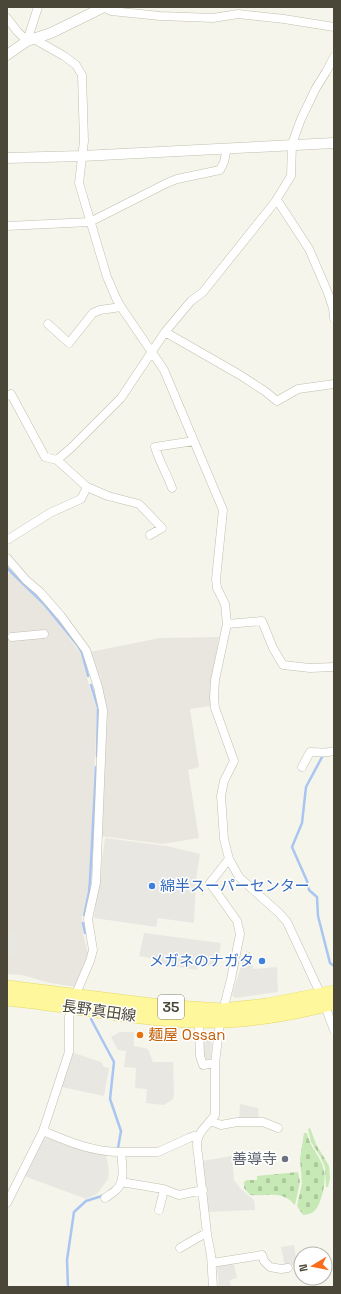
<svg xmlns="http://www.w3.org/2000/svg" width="341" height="1294" font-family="'Space Grotesk','Noto Sans JP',sans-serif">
<defs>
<pattern id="cemetery-stones" width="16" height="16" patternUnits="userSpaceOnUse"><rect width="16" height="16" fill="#c7e9b5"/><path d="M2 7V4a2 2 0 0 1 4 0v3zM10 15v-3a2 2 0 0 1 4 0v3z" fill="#acc99c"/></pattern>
</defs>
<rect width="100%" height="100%" fill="#f6f5eb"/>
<!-- industrial -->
<path fill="#e9e6df" d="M12,572L29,590L40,599L81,654L86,675L97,711L90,873L88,891L82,916L83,933L88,954L76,987L50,983L22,975L7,974V574Z
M219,637L210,688V706L190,709L199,767L188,770L199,838L163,844L100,836L101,683L100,675H96L90,652L160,638Z"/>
<!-- cemetery -->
<path fill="url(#cemetery-stones)" d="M310,1128L316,1144L329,1166L330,1178L328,1187H326L325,1167L320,1156L311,1142L308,1129Z
M304,1133H307C309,1143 314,1149 319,1158C328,1172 325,1189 319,1204C316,1211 311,1215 303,1215L297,1206L302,1183L300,1159Z
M298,1172L300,1182L295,1205C281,1189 268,1197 250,1195L244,1188V1182L247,1180H257V1176Z"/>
<!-- parking -->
<path fill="#e8e7e2" d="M105,838L167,846L200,854L196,880L194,923L158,918L156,927L94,918Z
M15,933L18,955L7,956V934Z
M144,933L221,943L217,967L199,964L197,970L159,964V960L139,956Z
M246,951L250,952L253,969L277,967L278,992L235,998L232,995Z
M120,1032H134V1046L148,1049L153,1062H173L174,1095L172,1100L164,1105L146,1103L147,1089L135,1088L136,1068L124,1067L126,1051L118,1050L111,1037Z
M203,1036H212L211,1059H204Z
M71,1052L101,1062L104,1067L109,1068L104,1096L61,1087Z
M240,1104L258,1108L259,1120H239Z
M42,1137L106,1155L109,1170L108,1179L97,1194L86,1199L24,1176Z
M232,1156L234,1180L241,1189L254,1200L255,1210L207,1212L202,1161Z
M294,1245L297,1265L285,1267L281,1247Z
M234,1264L237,1278L230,1280L231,1287H219L217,1266Z"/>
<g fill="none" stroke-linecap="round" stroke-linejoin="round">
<!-- stream -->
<path stroke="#a9c5f1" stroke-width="2.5" d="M7,568L44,604L78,646L82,653L88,676
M91,685L98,708L97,756
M325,754L322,757L306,787L302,823L292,847L307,881L309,890L317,897L318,916L330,963L334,966
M84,915L89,892L90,880L96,767
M83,923L85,933
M91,1019L114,1062L110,1099L121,1131L118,1148
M68,1287L67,1260L74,1212L86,1201L105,1195"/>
<!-- minor casing -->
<g stroke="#c1bfae" stroke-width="9">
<path id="minor" d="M103,7L111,11L160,16L213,18L238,14L284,19L334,27
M7,18L17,31L27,41L38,7
M34,39L64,56L76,65L82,75L84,141L79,183L107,277L116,298L121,307L164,370L223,510L216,579L217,588L225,604L227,624L215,680L214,698L215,708L234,761L224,781L221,796L224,839L229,859L239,877L279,913L287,922L321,995
M275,202L279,203L309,249L328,293L333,308L334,318
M7,226L90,222L167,183L177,179L220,170L224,162L227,148
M48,324L69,343L93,313L100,310L121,307
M165,332L240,375L266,392L277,401L298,389L334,384
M7,396L11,394L45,457L57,460L87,487L108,496L139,504L162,528L150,535
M57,460L71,448L121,398L165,332L191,301L203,292L275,202L291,176L292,144L301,119L316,88L326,72L334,57
M172,488C167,474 159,461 155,447L194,441
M7,540L50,513L81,499L87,487
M7,558L26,580L40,592L61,616L86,650L98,687L103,710L96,883L88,919L93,950L90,961L75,996
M227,624L262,621L273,648L283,665L310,668L334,667
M12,637L44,634
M302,767L310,752C319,752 325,754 334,751
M325,1006L334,1030
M199,1027L200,1056L203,1065L215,1063
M211,1121L221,1125L237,1122H263L278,1128
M43,1131C69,1142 93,1152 121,1152C122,1164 126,1181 116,1190C113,1193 109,1195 105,1198
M121,1152H158L189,1138L194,1136L198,1137
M121,1182L163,1189L179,1195L203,1190
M7,1203L43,1131L69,1052V1017L72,1007
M159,1210L164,1190
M180,1248L197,1238L207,1233
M212,1263L262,1255L264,1261L270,1267L281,1269L288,1268
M213,1287L211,1255L207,1234L198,1154C194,1133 203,1131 215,1115V1063L220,1022L231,979L240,934L237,921L210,883L229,859"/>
</g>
<!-- tertiary casing -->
<g stroke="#c1bfae" stroke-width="11">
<path id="tertiary" d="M7,55L27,41L51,33L104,7
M7,158L82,156L334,143"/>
</g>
<!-- primary casing -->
<g stroke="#e5d96a" stroke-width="14">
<path id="primary" d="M7,987L160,1006L222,1010L267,1005L334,992
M7,999C69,1005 131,1019 193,1021C240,1023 289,1015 334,1003"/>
</g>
<!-- minor -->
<use href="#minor" stroke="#fff" stroke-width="8"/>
<!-- tertiary -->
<use href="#tertiary" stroke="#fff" stroke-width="10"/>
<!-- primary -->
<use href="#primary" stroke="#fef79c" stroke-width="13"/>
</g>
<!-- markers -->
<g fill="#3f7fe0" stroke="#fff" stroke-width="1.5">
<circle cx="152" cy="886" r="4"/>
<circle cx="262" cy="961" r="4"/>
</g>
<circle fill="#e8710a" stroke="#fff" stroke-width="1.5" cx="140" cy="1035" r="4"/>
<circle fill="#6b7280" stroke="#fff" stroke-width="1.5" cx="285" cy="1159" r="4"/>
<g text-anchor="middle" stroke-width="3" stroke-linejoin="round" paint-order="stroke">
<!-- shield labels -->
<rect fill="#fff" stroke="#807e74" stroke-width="1" x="158" y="995" width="26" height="24" rx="3"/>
<g font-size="14" font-weight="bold" fill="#4a4739">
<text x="171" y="1012">35</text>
</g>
<!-- shop labels -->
<g font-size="15" fill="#366cbe" stroke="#fff" text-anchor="start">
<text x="160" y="891">綿半スーパーセンター</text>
<text x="254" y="966" text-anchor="end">メガネのナガタ</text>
</g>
<!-- street labels -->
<g font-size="15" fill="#4a4739" stroke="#fff">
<text transform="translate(99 1011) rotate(8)" y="5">長野真田線</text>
</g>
<!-- food labels -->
<g font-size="15" fill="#c56008" stroke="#fff" text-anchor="start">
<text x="148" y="1040">麺屋 Ossan</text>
</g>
<!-- worship labels -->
<g font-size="15" fill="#5b616d" stroke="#fff" text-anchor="end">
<text x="277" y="1164">善導寺</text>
</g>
</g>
<!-- border -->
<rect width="341" height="1294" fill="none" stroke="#4a4739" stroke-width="16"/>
<!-- north arrow -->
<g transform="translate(313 1266) rotate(260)"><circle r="19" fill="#ffffff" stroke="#b7b5b0"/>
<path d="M0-3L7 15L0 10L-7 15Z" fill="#fa6d1e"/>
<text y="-6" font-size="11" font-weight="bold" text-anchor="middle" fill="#4a4739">N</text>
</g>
</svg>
